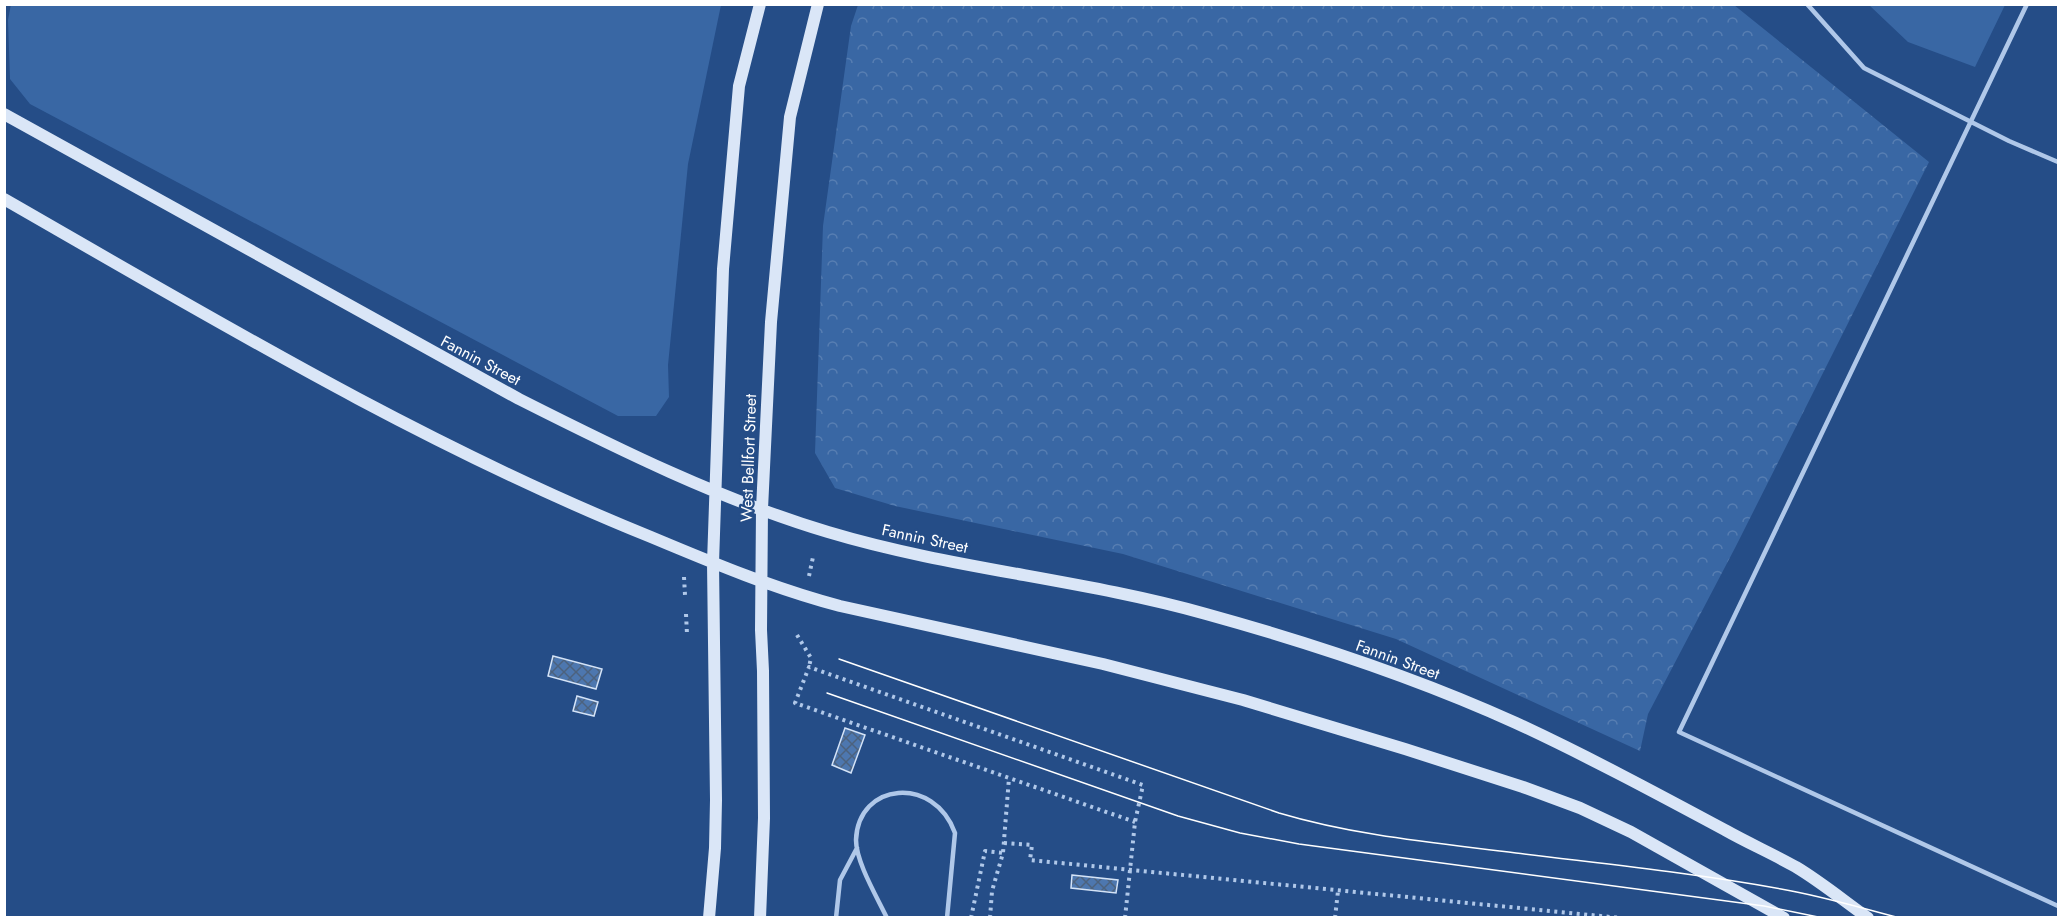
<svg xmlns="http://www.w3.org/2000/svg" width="2063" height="922" font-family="Jost,sans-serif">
<defs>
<pattern id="forest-crowns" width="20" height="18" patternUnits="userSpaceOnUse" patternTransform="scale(1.5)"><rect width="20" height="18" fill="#3967a4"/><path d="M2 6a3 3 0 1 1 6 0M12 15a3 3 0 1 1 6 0" fill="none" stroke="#577eb2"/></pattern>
<pattern id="building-cross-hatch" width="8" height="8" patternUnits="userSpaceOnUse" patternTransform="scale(1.5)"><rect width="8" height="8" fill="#4d77af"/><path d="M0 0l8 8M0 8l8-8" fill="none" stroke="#4c627e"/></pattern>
</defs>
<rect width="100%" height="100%" fill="#254d87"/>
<!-- green -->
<path fill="#3967a4" d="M11,4L721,5L688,164L668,365L669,397L656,416H618L30,104L10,79L8,20Z
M1869,5H2005L1975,67L1908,42Z"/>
<!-- forest -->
<path fill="url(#forest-crowns)" d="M858,5H1734L1929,162L1736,546L1648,714L1640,751L1396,639L1123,554L895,506L835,488L815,453L823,226L851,26Z"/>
<!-- building -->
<path fill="url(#building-cross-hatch)" stroke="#d4e3f7" stroke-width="1.5" d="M553,656L602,669L596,689L548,676Z
M577,696L598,702L594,716L573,711Z
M845,728L865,735L851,773L832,765Z
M1072,875L1118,880L1116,893L1071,888Z"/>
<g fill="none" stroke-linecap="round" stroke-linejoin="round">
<!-- path -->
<path stroke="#b0c8e9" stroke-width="4" stroke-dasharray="3 4.5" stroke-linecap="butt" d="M809,576L813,557
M684,577L685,595
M686,614L687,634
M797,635L811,658L809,667
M1004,843L1032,845L1030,860L1621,918
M971,918L985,851L1003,853
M990,918L992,891L1003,853L1009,778
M1125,918L1135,822L1143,785L809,667L795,703L1135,822
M1335,918L1338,891"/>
<!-- service -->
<path stroke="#b0c8e9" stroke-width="4.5" d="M1807,4L1864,68L2009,141L2058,162
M2027,4L1679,732L2058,906
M836,918L840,880L857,848
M887,918C877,897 856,862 856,840C858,782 934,775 955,833L947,918"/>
<!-- secondary -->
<path stroke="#dae6f7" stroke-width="12" d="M4,114L519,399C618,449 721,500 828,532C951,569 1082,579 1206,614C1311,643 1417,678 1516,723C1587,756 1656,793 1725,830C1748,843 1773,854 1796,867C1821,882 1844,901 1868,918
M4,199C215,320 425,446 651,537C713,563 775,589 840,606L1103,664L1243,700L1405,749L1523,787L1580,808L1631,832L1784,918
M709,918L715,848L716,800L713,563L723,269L739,86L760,4
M760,918L764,818L763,671L761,630L762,509L771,322L790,117L818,4"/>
<!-- tram -->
<path stroke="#fff" stroke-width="1.5" d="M839,659L1279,813C1356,836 1437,843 1516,853C1604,864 1693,873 1781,889C1822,896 1861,908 1900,918
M827,693L1178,816L1240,833L1299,844L1764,906L1823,918"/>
</g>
<g text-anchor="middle" stroke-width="4.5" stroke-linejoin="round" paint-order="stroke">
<!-- street labels -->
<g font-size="16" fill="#fff" stroke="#254d87">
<text transform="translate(481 360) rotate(28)" y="6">Fannin Street</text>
<text transform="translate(748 458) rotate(-88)" y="6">West Bellfort Street</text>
<text transform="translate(925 538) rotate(12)" y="6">Fannin Street</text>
<text transform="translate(1398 659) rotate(20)" y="6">Fannin Street</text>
</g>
</g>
<!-- border -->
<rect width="2063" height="922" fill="none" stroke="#ffffff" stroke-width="12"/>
</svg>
